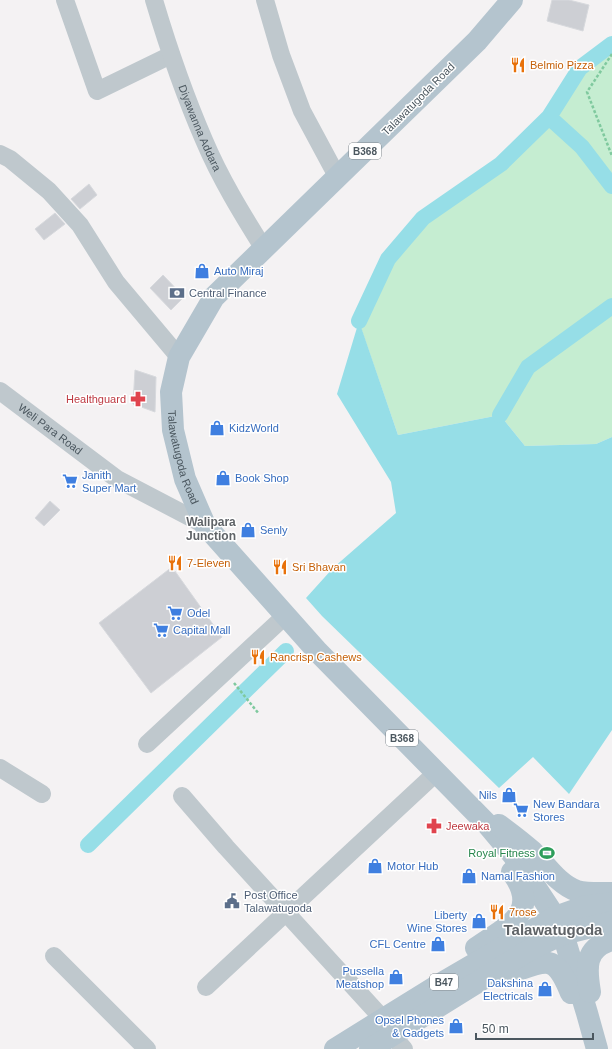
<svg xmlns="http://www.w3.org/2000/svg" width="612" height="1049" font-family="Helvetica,sans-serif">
<rect width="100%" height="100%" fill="#f4f2f3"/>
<!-- green -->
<path fill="#c5edd1" d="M612,44V437L596,444L525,446L500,415L398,435L359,322L388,259L423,218L501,164L549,117L580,68Z"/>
<!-- water -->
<path fill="#96dee7" d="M359,321L398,435L500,415L525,446L596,444L612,437V730L569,794L533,757L499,788L322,616L306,598L333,568L396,513L391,482L337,394Z"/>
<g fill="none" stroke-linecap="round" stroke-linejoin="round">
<!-- canal -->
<path stroke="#96dee7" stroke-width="16" d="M549,117L580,68L612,44
M359,321L388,259L423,218L501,164L549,117L582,147L612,186
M500,415L528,367L612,306
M88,845L286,651"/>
</g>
<!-- building -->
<path fill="#cdcfd4" stroke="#d7d9dd" d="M552,0H569L589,5L583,31L547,21Z
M89,184L97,195L80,209L71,199Z
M55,213L65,224L44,240L35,229Z
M163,275L184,297L171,310L150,288Z
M135,370L156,377L155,412L133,404Z
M50,501L60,510L44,526L35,518Z
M172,567L222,637L151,693L99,623Z"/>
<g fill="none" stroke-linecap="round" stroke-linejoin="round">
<!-- path -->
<path stroke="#7fc99e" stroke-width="2.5" stroke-dasharray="3 2" stroke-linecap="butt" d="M612,54L587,92L612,156
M234,683L259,714"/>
<!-- minor -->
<g stroke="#bfc8cd" stroke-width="18">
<path d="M65,0L97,91L171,55"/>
<path id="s1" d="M154,0C168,47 184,94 204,140C220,178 242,214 264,249"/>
<path d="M265,0L281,55L302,111L338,178"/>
<path d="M0,154L10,159L49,191L80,225L116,282L179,357"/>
<path id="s2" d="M0,391L117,479L205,525"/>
<path d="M147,744L285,616"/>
<path d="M0,768L42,794"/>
<path d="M182,796L226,847L383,1019"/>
<path d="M54,956L147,1049"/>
<path d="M206,987L437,772"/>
<path d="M392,1035L404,1049"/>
</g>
<!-- major -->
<g stroke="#b4c4ce" stroke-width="22">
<path id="s3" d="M512,0L477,41L214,297L179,357L171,392L173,430L185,479L205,525L318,652L487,824L513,855L534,885L555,917L563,934L587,1013L597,1049"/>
<path d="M499,825C511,834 522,842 533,852C547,866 558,884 577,891C588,894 601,893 611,893"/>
<path d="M476,948C507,926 542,913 512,872"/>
<path d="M509,973C546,961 554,951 571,993"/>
<path d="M590,992C586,968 584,948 612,940"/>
<path d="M335,1049L435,987L555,917L583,907L612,903"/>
<path d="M370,1049L531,949L563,934L612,922"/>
</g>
</g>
<!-- icons -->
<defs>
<g id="restaurant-bare" transform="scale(1.2)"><path d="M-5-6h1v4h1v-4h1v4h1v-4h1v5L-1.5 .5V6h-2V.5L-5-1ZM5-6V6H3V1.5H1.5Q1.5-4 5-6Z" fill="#e8710a" stroke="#fff" stroke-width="2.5" paint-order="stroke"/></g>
<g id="shop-bare" transform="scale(1.2)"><path d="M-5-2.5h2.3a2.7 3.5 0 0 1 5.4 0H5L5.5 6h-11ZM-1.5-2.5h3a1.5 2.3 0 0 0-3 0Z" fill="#3f7fe0" stroke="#fff" stroke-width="2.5" paint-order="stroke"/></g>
<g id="bank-bare" transform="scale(1.2)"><path d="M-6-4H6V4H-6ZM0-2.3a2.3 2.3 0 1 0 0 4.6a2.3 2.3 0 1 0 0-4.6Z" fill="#5c6f8a" stroke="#fff" stroke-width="2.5" paint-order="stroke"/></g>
<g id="pharmacy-bare" transform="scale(1.2)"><path d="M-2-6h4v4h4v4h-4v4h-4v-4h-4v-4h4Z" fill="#e0444e" stroke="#fff" stroke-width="2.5" paint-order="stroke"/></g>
<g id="supermarket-bare" transform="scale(1.2)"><path d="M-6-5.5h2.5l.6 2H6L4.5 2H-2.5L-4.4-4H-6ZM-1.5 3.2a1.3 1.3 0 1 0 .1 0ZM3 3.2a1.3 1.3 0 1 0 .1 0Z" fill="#3f7fe0" stroke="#fff" stroke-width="2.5" paint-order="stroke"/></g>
<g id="stadium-bare" transform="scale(1.2)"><path d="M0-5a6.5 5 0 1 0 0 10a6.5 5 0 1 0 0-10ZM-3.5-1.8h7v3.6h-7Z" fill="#2e9e5b" stroke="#fff" stroke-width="2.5" paint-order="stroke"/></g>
<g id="civic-bare" transform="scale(1.2)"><path d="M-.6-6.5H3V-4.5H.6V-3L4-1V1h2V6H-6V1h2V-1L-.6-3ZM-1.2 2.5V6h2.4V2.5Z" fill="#5c6f8a" stroke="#fff" stroke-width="2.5" paint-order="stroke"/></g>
</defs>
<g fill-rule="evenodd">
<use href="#restaurant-bare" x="518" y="65"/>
<use href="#shop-bare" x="202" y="271"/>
<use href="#bank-bare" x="177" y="293"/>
<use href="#pharmacy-bare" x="138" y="399"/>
<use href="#shop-bare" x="217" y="428"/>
<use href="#shop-bare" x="223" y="478"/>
<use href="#supermarket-bare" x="70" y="481"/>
<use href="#shop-bare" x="248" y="530"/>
<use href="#restaurant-bare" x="175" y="563"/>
<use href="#restaurant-bare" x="280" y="567"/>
<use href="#supermarket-bare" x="175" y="613"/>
<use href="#supermarket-bare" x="161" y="630"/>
<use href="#restaurant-bare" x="258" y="657"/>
<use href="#shop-bare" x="509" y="795"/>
<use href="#supermarket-bare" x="521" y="810"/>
<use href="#pharmacy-bare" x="434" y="826"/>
<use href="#stadium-bare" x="547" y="853"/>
<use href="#shop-bare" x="375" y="866"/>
<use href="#shop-bare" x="469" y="876"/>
<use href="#civic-bare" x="232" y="901"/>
<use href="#restaurant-bare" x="497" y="912"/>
<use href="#shop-bare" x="479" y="921"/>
<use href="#shop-bare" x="438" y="944"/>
<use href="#shop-bare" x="396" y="977"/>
<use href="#shop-bare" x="545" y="989"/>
<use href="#shop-bare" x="456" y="1026"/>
</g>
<g text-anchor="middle" stroke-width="3" stroke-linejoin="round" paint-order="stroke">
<!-- shield labels -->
<g fill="#fff" stroke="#81898f" stroke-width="1">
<rect x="349" y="143" width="32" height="16" rx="3"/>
<rect x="386" y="730" width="32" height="16" rx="3"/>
<rect x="430" y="974" width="28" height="16" rx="3"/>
</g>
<g font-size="10" font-weight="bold" fill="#4b575f">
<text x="365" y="155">B368</text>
<text x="402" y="742">B368</text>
<text x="444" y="986">B47</text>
</g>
<!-- food labels -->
<g font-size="11" fill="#c56008" stroke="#fff" text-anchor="start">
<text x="530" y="69">Belmio Pizza</text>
<text x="187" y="567">7-Eleven</text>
<text x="292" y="571">Sri Bhavan</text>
<text x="270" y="661">Rancrisp Cashews</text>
<text x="509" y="916">7rose</text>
</g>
<!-- street labels -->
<g font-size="11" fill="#4b575f" stroke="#fff">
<text transform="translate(418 99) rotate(-45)" y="4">Talawatugoda Road</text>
<text dy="4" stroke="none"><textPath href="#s1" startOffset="136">Diyawanna Addara</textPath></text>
<text dy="4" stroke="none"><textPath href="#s2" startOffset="63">Weli Para Road</textPath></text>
<text dy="4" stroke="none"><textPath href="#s3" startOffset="593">Talawatugoda Road</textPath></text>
</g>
<!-- shop labels -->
<g font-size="11" fill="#366cbe" stroke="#fff" text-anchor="start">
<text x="214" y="275">Auto Miraj</text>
<text x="229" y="432">KidzWorld</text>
<text x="82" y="479">Janith<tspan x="82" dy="13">Super Mart</tspan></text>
<text x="235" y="482">Book Shop</text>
<text x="260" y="534">Senly</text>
<text x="187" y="617">Odel</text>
<text x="173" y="634">Capital Mall</text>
<text x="497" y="799" text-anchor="end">Nils</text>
<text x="533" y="808">New Bandara<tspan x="533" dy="13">Stores</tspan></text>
<text x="387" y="870">Motor Hub</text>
<text x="481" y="880">Namal Fashion</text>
<text x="467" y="919" text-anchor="end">Liberty<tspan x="467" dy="13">Wine Stores</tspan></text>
<text x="426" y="948" text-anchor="end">CFL Centre</text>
<text x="384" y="975" text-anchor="end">Pussella<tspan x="384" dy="13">Meatshop</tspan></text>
<text x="533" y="987" text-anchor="end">Dakshina<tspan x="533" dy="13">Electricals</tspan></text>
<text x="444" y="1024" text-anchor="end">Opsel Phones<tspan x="444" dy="13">&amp; Gadgets</tspan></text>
</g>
<!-- service labels -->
<g font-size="11" fill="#4e5e75" stroke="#fff" text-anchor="start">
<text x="189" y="297">Central Finance</text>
<text x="244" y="899">Post Office<tspan x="244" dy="13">Talawatugoda</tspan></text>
</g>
<!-- health labels -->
<g font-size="11" fill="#be3a42" stroke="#fff" text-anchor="end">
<text x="126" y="403">Healthguard</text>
<text x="446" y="830" text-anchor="start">Jeewaka</text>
</g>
<!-- leisure labels -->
<g font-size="11" fill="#27864d" stroke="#fff" text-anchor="end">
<text x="535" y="857">Royal Fitness</text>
</g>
<!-- neighbourhood labels -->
<g font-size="12" font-weight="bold" fill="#5f6367" stroke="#fff">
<text x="211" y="526">Walipara<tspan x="211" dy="14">Junction</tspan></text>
</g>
<!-- district labels -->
<g font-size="15" font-weight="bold" fill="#5f6367" stroke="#fff">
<text x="553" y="935">Talawatugoda</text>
</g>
</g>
<!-- scale -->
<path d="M476 1033v6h117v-6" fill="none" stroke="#4b575f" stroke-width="2"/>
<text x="482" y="1033" font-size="12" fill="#4b575f" stroke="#ffffff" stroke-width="3" paint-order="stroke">50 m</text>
</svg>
